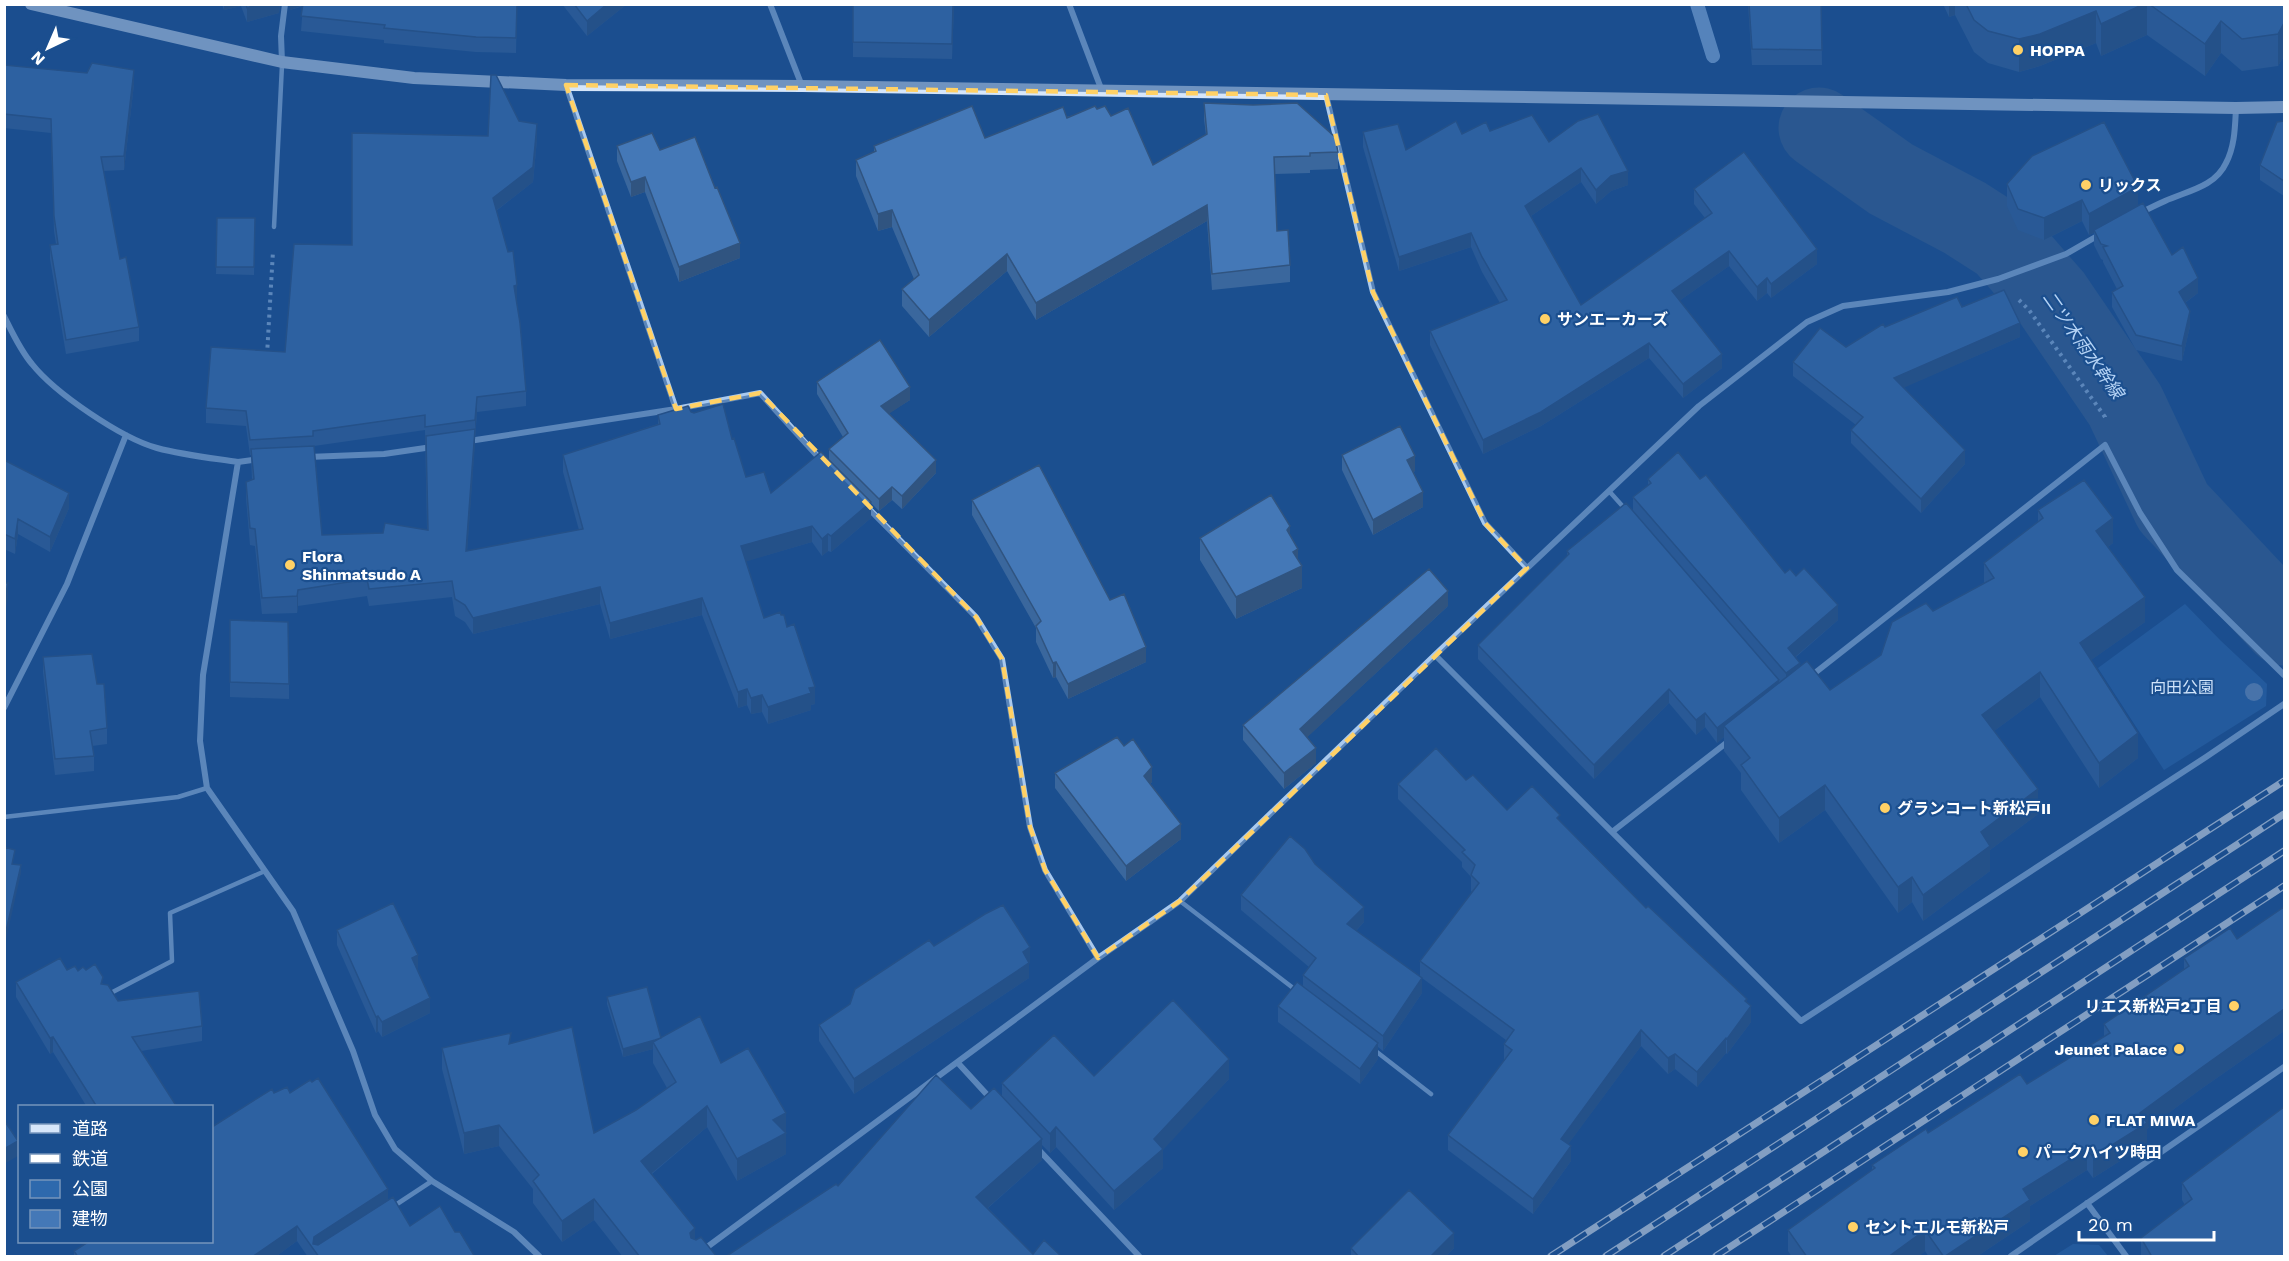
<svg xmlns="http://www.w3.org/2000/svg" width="2289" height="1261" font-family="'Work Sans','Noto Sans JP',sans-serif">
<rect width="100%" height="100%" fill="#1b4f8f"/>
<!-- green -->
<path fill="#2e69ad" d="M2185,604L2221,641L2267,684L2266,706L2164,770L2098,668Z
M2073,1244L2099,1245L2108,1256H2054Z"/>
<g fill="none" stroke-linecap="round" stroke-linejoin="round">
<!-- stream -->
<path stroke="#9cc4f0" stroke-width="14" d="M1697,4L1713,56"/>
<!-- river -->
<path stroke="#3c6290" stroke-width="81" d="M1819,128L1891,179L1965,218L2004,243L2052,298L2125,405L2173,507L2284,625"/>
<!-- path -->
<path stroke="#a9c9ee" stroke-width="4" stroke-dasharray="3 4.5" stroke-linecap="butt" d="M2019,300L2029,310L2105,417V420
M267,355L273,251"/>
<!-- lane -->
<path stroke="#a9c9ee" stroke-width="4.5" d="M274,227L282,65
M1609,491L1626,510
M4,817L178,797L207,788
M1180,901L1297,991
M107,995L172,961L170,913L265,871
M1373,1049L1431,1094
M394,1206L432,1181"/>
<!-- street -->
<path stroke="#a9c9ee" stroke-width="6" d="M770,4L802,86
M1069,4L1102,91
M282,62L281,36L285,4
M566,85L676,409
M1326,95L1373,292L1485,523L1527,568
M2140,213C2148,209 2156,205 2165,201C2187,191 2215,187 2226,163C2235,146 2235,126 2236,108
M4,316C12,332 20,350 32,364C55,393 121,438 157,448C183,455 211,458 238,462L203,675L200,741L207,788L293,911L353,1051L375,1115L395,1149L432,1181L514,1232L539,1256
M469,441L676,409L760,393L821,460
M308,457L384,454L432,447
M238,462L259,459
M866,506L976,617L1002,659L1030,827L1045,870L1098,958
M1435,655L1801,1021L2206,757L2284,704
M1811,676L2105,445L2140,513L2177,570L2284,675
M4,708L67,584L126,435
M1612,832L1730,740
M958,1063L991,1099
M1037,1148L1139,1256
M2087,1203L2126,1256
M695,1256L1098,958L1180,901L1435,655L1699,406L1807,322L1843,306L1948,292L1998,279L2066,254L2099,235
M2011,1256L2284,1067"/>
<!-- secondary -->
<path stroke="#d6e6fa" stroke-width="12" d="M31,4L282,62L414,78L566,85L802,86L2236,108L2284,107"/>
<!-- rail casing -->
<g stroke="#fff" stroke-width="7">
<path id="rail" d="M1551,1256L2284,781
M1606,1256L2284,814
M1664,1256L2284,851
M1716,1256L2284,886"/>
</g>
<!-- rail -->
<use href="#rail" stroke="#1b4f8f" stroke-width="4.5" stroke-dasharray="14" stroke-linecap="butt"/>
</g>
<!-- trees -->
<circle fill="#7ea0ca" cx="2254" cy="692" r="9"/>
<!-- wall -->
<path fill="#3a679d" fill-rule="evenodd" d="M222,4H280L279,13L247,22L241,6L224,10Z
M290,4H517L516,53L476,52L384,43V40L301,31L303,6L290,10Z
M562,4H627L587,36Z
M853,4H954L952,59L853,57Z
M1748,4H1821L1822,65H1752Z
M1943,4H2281L2284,6V56L2278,66L2242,71L2221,53L2205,76L2147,35L2101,56L2096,43L2040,66L2019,72L1988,63L1974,52L1955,15L1949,17Z
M4,65L134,84L124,170L103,171L120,259L139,327V341L66,354L50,259V245L56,244L54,231L51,133L4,128Z
M1204,103L1338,152V169L1310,170V173L1275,174L1277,231L1290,265V282L1212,290L1207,221L1036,320L1007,271L929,337L902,306V289L914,279L892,227L878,231L856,176V160L874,152V146L985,138L1097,109L1111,116L1153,165L1206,135L1204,119Z
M519,121L537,139L533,182L496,211L517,300H516L526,391V406L477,412L467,551L579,530L563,472V455L658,424V415L691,412L732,439L746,477L771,493L829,460V449L843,437L817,394V382L910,400L889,413L936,473L902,509L892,500L879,511L871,503V518L831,552L828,551L822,556L812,542L746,561L764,618L787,627L815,704L811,705V710L768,724L762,712L751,714L747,705L738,708L702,615L610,639L600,604L473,634L465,622L455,616L452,597L369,606L367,596L298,606L297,613L262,614L255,546L250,545L246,498V482L252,480L251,455H250L246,426L206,423V408L285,352L352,245L488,136ZM425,430L427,530L383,533L322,535L314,446Z
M2284,121V196L2260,180V165Z
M1490,131L1549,142L1628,185L1611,191L1596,204L1581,182L1531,216L1581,305L1705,218L1694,204V189L1817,264L1771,298L1767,293L1757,301L1729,266L1679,301L1722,368L1683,398L1649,358L1541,426L1483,454L1430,345V331L1500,303L1482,272L1471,247L1399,271L1363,147V132L1406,150L1462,134Z
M617,146L660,150L740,258L679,282L645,192L631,197L617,161Z
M2007,184L2138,206L2198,293L2185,303L2190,326L2182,361L2136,350L2112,307V292L2117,289L2103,262V260L2101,259L2094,245V233L2089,235L2082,221L2044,240L2018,230L2007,206Z
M217,218H255L254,275L216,274Z
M1962,307L2020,337L1904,387L1965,464L1921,513L1851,443V430L1856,425L1793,376V362L1846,347Z
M1342,455L1415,471L1413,472L1423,507L1373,535L1342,470Z
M4,460L69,508L50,552L18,534L15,554L4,549Z
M1648,479H1700L1785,573L1838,620L1796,657L1800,666L1830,690L1881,655L1933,611L1984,583V563L2038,522V510L2113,543L2108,547L2145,622L2091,660L2138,758L2099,788L2040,697L1994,731L2038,814L1990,850V871L1923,921L1912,902L1898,913L1825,810L1779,843L1741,790V773L1724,751V737L1717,743L1705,727L1696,735L1669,703L1594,779L1478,659V645L1567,557V551L1633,511V497L1648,486Z
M972,500L1110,600L1146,662L1068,699L1056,677L1053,678L1036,642V628L972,515Z
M1290,536L1298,560L1302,588L1236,619L1200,560V538Z
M1448,606L1307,737L1316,763L1284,789L1243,740V725Z
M230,620L289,684V699L230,697Z
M43,657L97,684L107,728V744L92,746L94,756V771L55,775L43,672Z
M1055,773L1152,782L1150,784L1181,839L1126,881L1055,788Z
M1466,780L1507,810L1560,821L1646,908L1747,1002L1751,1022L1727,1054L1726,1053L1697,1087L1675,1069L1668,1074L1641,1046L1568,1144L1571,1161L1533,1214L1448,1150V1135L1505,1060L1504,1059V1044L1506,1040L1422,978V993L1383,1051L1378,1047V1059L1360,1084L1278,1022V1006L1303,986V975L1309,967L1241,910V895L1315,864L1364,922L1356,931L1420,977V961L1472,892L1471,891V877L1462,867V862L1398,799V784Z
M2284,907V1031L2201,1089L2147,1129V1144L2093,1178L2087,1170L2030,1206V1221L1976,1257H1929L1925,1251L1918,1257H1792L1788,1251V1230L1872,1170V1165L1928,1133L2027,1084L2104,1037V1024L2184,970V958L2237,939Z
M337,930L418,970L430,1013L382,1037L378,1031L376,1033L337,945Z
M934,946L1030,962L1029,963V978L854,1094L819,1041V1025Z
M67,970H86L103,984L118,1001L202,1026V1041L141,1051L177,1107H87L53,1052L50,1054L16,997V982Z
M607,997L661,1038L721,1063L786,1113V1154L737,1181L707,1127L652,1174L695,1239L717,1257H623L594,1220L562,1242L533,1203V1189L499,1146L464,1154L442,1069V1048L511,1043L594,1133L636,1110L667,1088L653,1063V1049L623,1057L607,1004Z
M1094,1076L1229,1079L1163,1149V1168L1114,1210L1056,1147L1050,1153L1042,1145V1160L988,1208L1033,1254L725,1257L838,1186L971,1109L1002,1096V1083Z
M274,1093H290L410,1226L455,1232L475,1257H308L297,1241L275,1257H74V1251L212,1242Z
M2182,1183L2284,1257H2141V1238L2185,1205L2182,1200Z
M1351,1248H1454L1445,1257H1351Z"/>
<!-- shaded-wall -->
<path fill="#305480" d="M224,4H241V6L224,10Z
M257,4H280L279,13L247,22V8Z
M290,4H304V5L290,10Z
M607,4H627L587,36V21Z
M953,4H954L952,59V44Z
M1949,4H1955V15L1949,17Z
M2144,4H2147V35L2101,56V24Z
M2096,11V43L2040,66L2019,72V39Z
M2221,21V53L2205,76V44Z
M2284,23V56L2278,66V34Z
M134,70V84L124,170V156Z
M537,124V139L533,182L493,213V198Z
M1581,168V182L1525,220V206Z
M1628,171V185L1611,191L1596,204V190L1611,176Z
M645,177V192L631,197V182Z
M2138,187V209L2094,230V233L2089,235V214Z
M2082,200V221L2044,240V218Z
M1207,205V221L1036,320V303Z
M892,210V227L878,231V214Z
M1471,233V247L1399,271V257Z
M740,243V258L679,282V267Z
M1817,249V264L1771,298V284Z
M1729,251V266L1672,306V291Z
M1007,254V271L929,337V320Z
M1767,278V293L1757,301V287Z
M2198,278V293L2179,307V292Z
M517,285V300L514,301V286Z
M2190,311V326L2182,361V346Z
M2020,323V337L1894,392V378Z
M1649,343V358L1541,426L1483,454V440Z
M1722,354V368L1683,398V384Z
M910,387V400L881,419V406Z
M477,397V412L475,435V420Z
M475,429V445L466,568V551Z
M1965,450V464L1921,513V499Z
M1415,456V471L1407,476V460Z
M936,460V473L902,509V496Z
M892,487V500L879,511V499Z
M1423,492V507L1373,535V520Z
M69,493V508L50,552V537Z
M871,502V518L831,552V536Z
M2113,518V543L2096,556V531Z
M18,519V534L15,554V539Z
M812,526V542L741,563V546Z
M1290,526V548L1287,530Z
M828,534V551L822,556V539Z
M1298,549V568L1302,566V588L1236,619V597Z
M8,583V598L4,618V602Z
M600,587V604L473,634V618Z
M298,590V606L297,613V596Z
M1448,591V606L1300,744V729Z
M2145,597V622L2080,668V643Z
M702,598V615L610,639V623Z
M1838,605V620L1788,663V648Z
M1146,647V662L1068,699V684Z
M1056,662V677L1053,678V663Z
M1800,663V678L1786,688V673Z
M2040,672V697L1982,740V715Z
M1779,680V694L1724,726V737L1717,743V728Z
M815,687V704L811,705V710L768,724V707L809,688Z
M747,689V705L738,708V692Z
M1669,689V703L1594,779V765Z
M762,695V712L751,714V698Z
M1705,713V727L1696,735V720Z
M2138,733V758L2099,788V763Z
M1316,748V763L1284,789V773Z
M1152,767V782L1144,791V776Z
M1825,785V810L1779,843V818Z
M2038,789V814L1990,850V871L1923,921V895L1981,832Z
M1181,824V839L1126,881V866Z
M21,865V873L4,948V940Z
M1912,877V902L1898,913V887Z
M1364,907V922L1347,940V924Z
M1030,947V962L1023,967V952Z
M418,955V970L412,958Z
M1029,963V978L854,1094V1079Z
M1422,978V993L1383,1051V1036Z
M430,998V1013L382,1037V1022Z
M1747,999V1012L1751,1006V1022L1727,1054V1039L1745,1001Z
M2284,1009V1031L2201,1089L2147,1129V1144L2093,1178V1157L2140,1113L2201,1068Z
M378,1016V1031L376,1033V1017Z
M1641,1030V1046L1561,1154V1139Z
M53,1037V1052L50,1054V1038Z
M1726,1038V1053L1697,1087V1072Z
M661,1039L653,1042V1049L623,1057V1049Z
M1378,1043V1059L1360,1084V1069Z
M1675,1054V1069L1668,1074V1058Z
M1229,1059V1079L1163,1150V1149V1168L1114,1210V1191L1154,1139Z
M707,1106V1127L641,1182V1161Z
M786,1113V1154L737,1181V1159L773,1120Z
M499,1125V1146L464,1154V1133Z
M1056,1127V1147L1050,1153V1134Z
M1042,1139V1160L976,1218V1197Z
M18,1141V1156L4,1164V1149Z
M1571,1146V1161L1533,1214V1199Z
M2087,1149V1170L2030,1206V1221L1976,1257H1944L2023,1189Z
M388,1189V1204L315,1251L313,1244L314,1237Z
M594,1199V1220L562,1242V1221Z
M297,1226V1241L275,1257H252Z
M695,1228V1250L690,1233Z
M1925,1230V1251L1918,1257H1888Z
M1454,1233V1248L1445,1257H1430Z"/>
<!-- building -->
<path fill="#4478b7" stroke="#305480" stroke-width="1.5" d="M246,4H257L247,8Z
M303,4H517L516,38L476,37L384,28L385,25L301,16Z
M574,4H607L587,21Z
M853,4H953L952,44L853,42Z
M1749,4H1821L1822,50L1752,49Z
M1966,4H2144L2101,24L2096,11L2040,34L2019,39L1988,31L1974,20Z
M2149,4H2281L2284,6V23L2278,34L2242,39L2221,21L2205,44Z
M92,63L134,70L124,156L101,157L120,259L126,257L139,327L66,340L50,245L58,244L54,216L51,119L4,114V65L87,73Z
M491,75H496L519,121L537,124L533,167L493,198L508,252L513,251L517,285L514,286L520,323L526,391L477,397L475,420L425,427V415L313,431V436L250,440L246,411L206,408L211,347L285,352L294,244L352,245V133L488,136Z
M1204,103L1253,105L1297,103L1335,137L1338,152L1310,153V156L1274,157L1277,231L1288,230L1290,265L1212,274L1207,205L1036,303L1007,254L929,320L902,289L919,275L892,210L878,214L856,160L876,151L874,146L972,106L985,138L1063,107L1067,118L1095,106L1097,109L1105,106L1111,116L1128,108L1153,165L1207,134Z
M1598,114L1628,171L1611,176L1596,190L1581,168L1525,206L1581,305L1712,213L1694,189L1744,152L1817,249L1771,284L1767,278L1757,287L1729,251L1672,291L1722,354L1683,384L1649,343L1541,412L1483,440L1430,331L1507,300L1482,257L1471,233L1399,257L1363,132L1398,124L1406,150L1456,121L1462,134L1486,122L1490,131L1532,115L1549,142L1578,121Z
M2284,121V181L2260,165L2277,122Z
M2104,122L2138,187L2089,214L2082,200L2044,218L2018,209L2007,184L2032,156Z
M652,133L660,150L695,137L715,188L717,187L740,243L679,267L645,177L631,182L617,146Z
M2143,203L2172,255L2183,247L2198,278L2179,292L2190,311L2182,346L2136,335L2112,292L2123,286L2103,247L2107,246L2101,244L2094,230Z
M217,218H255L254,267H216Z
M2004,290L2020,323L1894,378L1965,450L1921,499L1851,430L1863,417L1793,362L1820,328L1846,347L1883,324L1885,327L1957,297L1962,307Z
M880,340L910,387L881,406L936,460L902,496L892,487L879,499L829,449L848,433L817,382Z
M723,404L732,439L734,438L746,477L764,472L771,493L821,452L871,502L831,536L828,534L822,539L812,526L741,546L764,618L780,612L781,615H784L787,627L794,624L815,687L809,688L811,693L768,707L762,695L751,698L747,689L738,692L702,598L610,623L600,587L473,618L465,605L455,599L452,581L369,589L367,579L298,590L297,596L262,598L255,529L250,528L246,482L254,479L251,449L314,446L322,535L383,533L385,523L428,530L426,436L475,429L466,551L583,529L563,455L660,424L658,415L688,406L691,412L694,413Z
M1400,426L1415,456L1407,460L1423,492L1373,520L1342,455Z
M1678,452L1700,479L1706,475L1785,573L1790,569L1796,576L1804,568L1838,605L1788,648L1800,663L1786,673L1633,497L1651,483L1648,479Z
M4,460L69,493L50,537L18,519L15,539L4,534Z
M1039,465L1110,600L1124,594L1146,647L1068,684L1056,662L1053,663L1036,626L1041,621L972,500Z
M2084,480L2113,518L2096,531L2145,597L2080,643L2138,733L2099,763L2040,672L1982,715L2038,789L1981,832L1990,846L1923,895L1912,877L1898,887L1825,785L1779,818L1741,765L1750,758L1724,726L1807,661L1830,690L1881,655L1892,622L1926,603L1933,611L1994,578L1984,563L2043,518L2038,510Z
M1271,495L1290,526L1287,530L1298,549L1293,552L1302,566L1236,597L1200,538Z
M1626,503L1779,680L1717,728L1705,713L1696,720L1669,689L1594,765L1478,645L1569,554L1567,551Z
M1429,569L1448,591L1300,729L1316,748L1284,773L1243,725Z
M4,583H8L4,602Z
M230,620L288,622L289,684L230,682Z
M92,654L97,684H104L107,728L90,731L94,756L55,759L43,657Z
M1117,737L1124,746L1133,739L1152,767L1144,776L1181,824L1126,866L1055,773Z
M1436,748L1466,780L1473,775L1507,810L1532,786L1560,815L1557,818L1646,908L1648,906L1747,999L1745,1001L1751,1006L1727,1039L1726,1038L1697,1072L1675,1054L1668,1058L1641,1030L1561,1139L1571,1146L1533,1199L1448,1135L1512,1050L1504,1044L1514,1030L1420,961L1479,883L1471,875L1475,865L1462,852L1465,850L1398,784Z
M1290,836L1305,849L1315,864L1364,907L1347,924L1422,978L1383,1036L1303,975L1316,958L1241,895Z
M4,847L15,850L12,864L21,865L4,940Z
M393,903L418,955L412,958L430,998L382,1022L378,1016L376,1017L337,930Z
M1003,905L1030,947L1023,952L1029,963L854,1079L819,1025L850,1004L855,989L929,940L934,946L985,914Z
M2284,907V1009L2201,1068L2140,1113L2147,1123L2093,1157L2087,1149L2023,1189L2030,1200L1944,1257L1925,1230L1888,1257H1807L1788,1230L1875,1168L1872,1165L1926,1129L1928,1133L2020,1074L2027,1084L2110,1033L2104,1024L2189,966L2184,958L2230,928L2237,939Z
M60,958L67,970L75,966L78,971L83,967L86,970L95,964L103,977L101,984L108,985L118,1001L199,991L202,1026L132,1037L177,1107H97L53,1037L50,1038L16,982Z
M1297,982L1378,1043L1360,1069L1278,1006Z
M647,987L661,1038L655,1040L623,1049L607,997Z
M1173,1000L1229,1059L1154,1139L1163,1149L1114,1191L1056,1127L1050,1134L1002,1083L1054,1035L1094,1076Z
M700,1016L721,1063L748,1048L786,1113L773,1120L786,1133L737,1159L707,1106L641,1161L695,1228L690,1233L691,1238L696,1240L701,1237L717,1257H640L594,1199L562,1221L533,1181L539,1175L499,1125L464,1133L442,1048L511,1033L509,1044L572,1027L594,1133L636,1110L676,1082L653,1042Z
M936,1075L971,1109L994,1088L1042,1139L976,1197L1033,1254L1044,1240L1062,1257H725L836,1184L838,1186Z
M318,1078L388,1189L314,1237L313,1244L318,1245L393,1197L410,1226L440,1206L455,1232H460L475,1257H319L297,1226L252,1257H78L74,1251L88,1242H212V1127L272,1089L274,1093L287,1087L290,1093L310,1080L312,1082Z
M2284,1107V1257H2152L2141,1238L2192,1199L2182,1183Z
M4,1120L18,1141L4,1149Z
M1409,1190L1454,1233L1430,1257H1359L1351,1248Z"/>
<!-- marked area -->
<path d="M0 0H2289V1261H0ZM566,85L1326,95L1373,292L1485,523L1527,568L1180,901L1098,958L1045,870L1030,827L1002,659L976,617L760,393L676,409Z" fill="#1b4f8f" fill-opacity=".55" fill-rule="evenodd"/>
<path fill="none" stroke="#ffd166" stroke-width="4.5" stroke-dasharray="12 8" stroke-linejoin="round" d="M566,85L1326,95L1373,292L1485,523L1527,568L1180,901L1098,958L1045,870L1030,827L1002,659L976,617L760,393L676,409Z"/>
<!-- markers -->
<g fill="#ffd166" stroke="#1b4f8f" stroke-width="2">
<circle cx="2018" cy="50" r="6"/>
<circle cx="2086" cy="185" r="6"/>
<circle cx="1545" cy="319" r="6"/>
<circle cx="290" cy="565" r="6"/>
<circle cx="1885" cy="808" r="6"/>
<circle cx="2234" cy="1006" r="6"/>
<circle cx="2179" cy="1049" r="6"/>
<circle cx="2094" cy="1120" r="6"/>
<circle cx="2023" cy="1152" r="6"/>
<circle cx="1853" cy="1227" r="6"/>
</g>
<g text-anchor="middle" stroke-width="4.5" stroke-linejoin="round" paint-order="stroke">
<!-- poi labels -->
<g font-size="16" font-weight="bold" fill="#fff" stroke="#1b4f8f" text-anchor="start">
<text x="2030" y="56">HOPPA</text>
<text x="2098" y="191">リックス</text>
<text x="1557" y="325">サンエーカーズ</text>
<text x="302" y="562">Flora<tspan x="302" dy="18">Shinmatsudo A</tspan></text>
<text x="1897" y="814">グランコート新松戸II</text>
<text x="2222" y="1012" text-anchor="end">リエス新松戸2丁目</text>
<text x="2167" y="1055" text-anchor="end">Jeunet Palace</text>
<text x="2106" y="1126">FLAT MIWA</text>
<text x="2035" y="1158">パークハイツ時田</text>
<text x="1865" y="1233">セントエルモ新松戸</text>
</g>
<!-- park labels -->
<g font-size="16" fill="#cfe3fa" stroke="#1b4f8f">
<text x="2182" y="693">向田公園</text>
</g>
<!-- water labels -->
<g font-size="18" font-style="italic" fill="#b5d3f5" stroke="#1b4f8f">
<text transform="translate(2083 345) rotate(55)" y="6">二ツ木雨水幹線</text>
</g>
</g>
<!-- border -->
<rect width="2289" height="1261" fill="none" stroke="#ffffff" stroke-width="12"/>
<!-- legend -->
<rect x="18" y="1105" width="195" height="138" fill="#1b4f8f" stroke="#7695bc" stroke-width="1.5"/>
<rect x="30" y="1124" width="30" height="9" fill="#d6e6fa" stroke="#7695bc" stroke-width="1.5"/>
<text x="72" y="1135" font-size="18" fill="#ffffff">道路</text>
<rect x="30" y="1154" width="30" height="9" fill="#ffffff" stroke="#7695bc" stroke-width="1.5"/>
<text x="72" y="1165" font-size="18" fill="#ffffff">鉄道</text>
<rect x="30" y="1180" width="30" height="18" fill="#2e69ad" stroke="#7695bc" stroke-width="1.5"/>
<text x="72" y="1195" font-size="18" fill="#ffffff">公園</text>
<rect x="30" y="1210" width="30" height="18" fill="#4478b7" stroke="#7695bc" stroke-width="1.5"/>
<text x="72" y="1225" font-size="18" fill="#ffffff">建物</text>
<!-- north arrow -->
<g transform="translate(48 48) rotate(224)" stroke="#1b4f8f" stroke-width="4.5" paint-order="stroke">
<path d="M0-4.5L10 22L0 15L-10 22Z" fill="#ffffff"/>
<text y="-9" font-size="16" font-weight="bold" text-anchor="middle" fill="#ffffff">N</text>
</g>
<!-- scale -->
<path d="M2079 1231v9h135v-9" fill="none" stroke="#ffffff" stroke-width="3"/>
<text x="2088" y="1231" font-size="18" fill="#ffffff" stroke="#1b4f8f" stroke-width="4.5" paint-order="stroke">20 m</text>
</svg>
